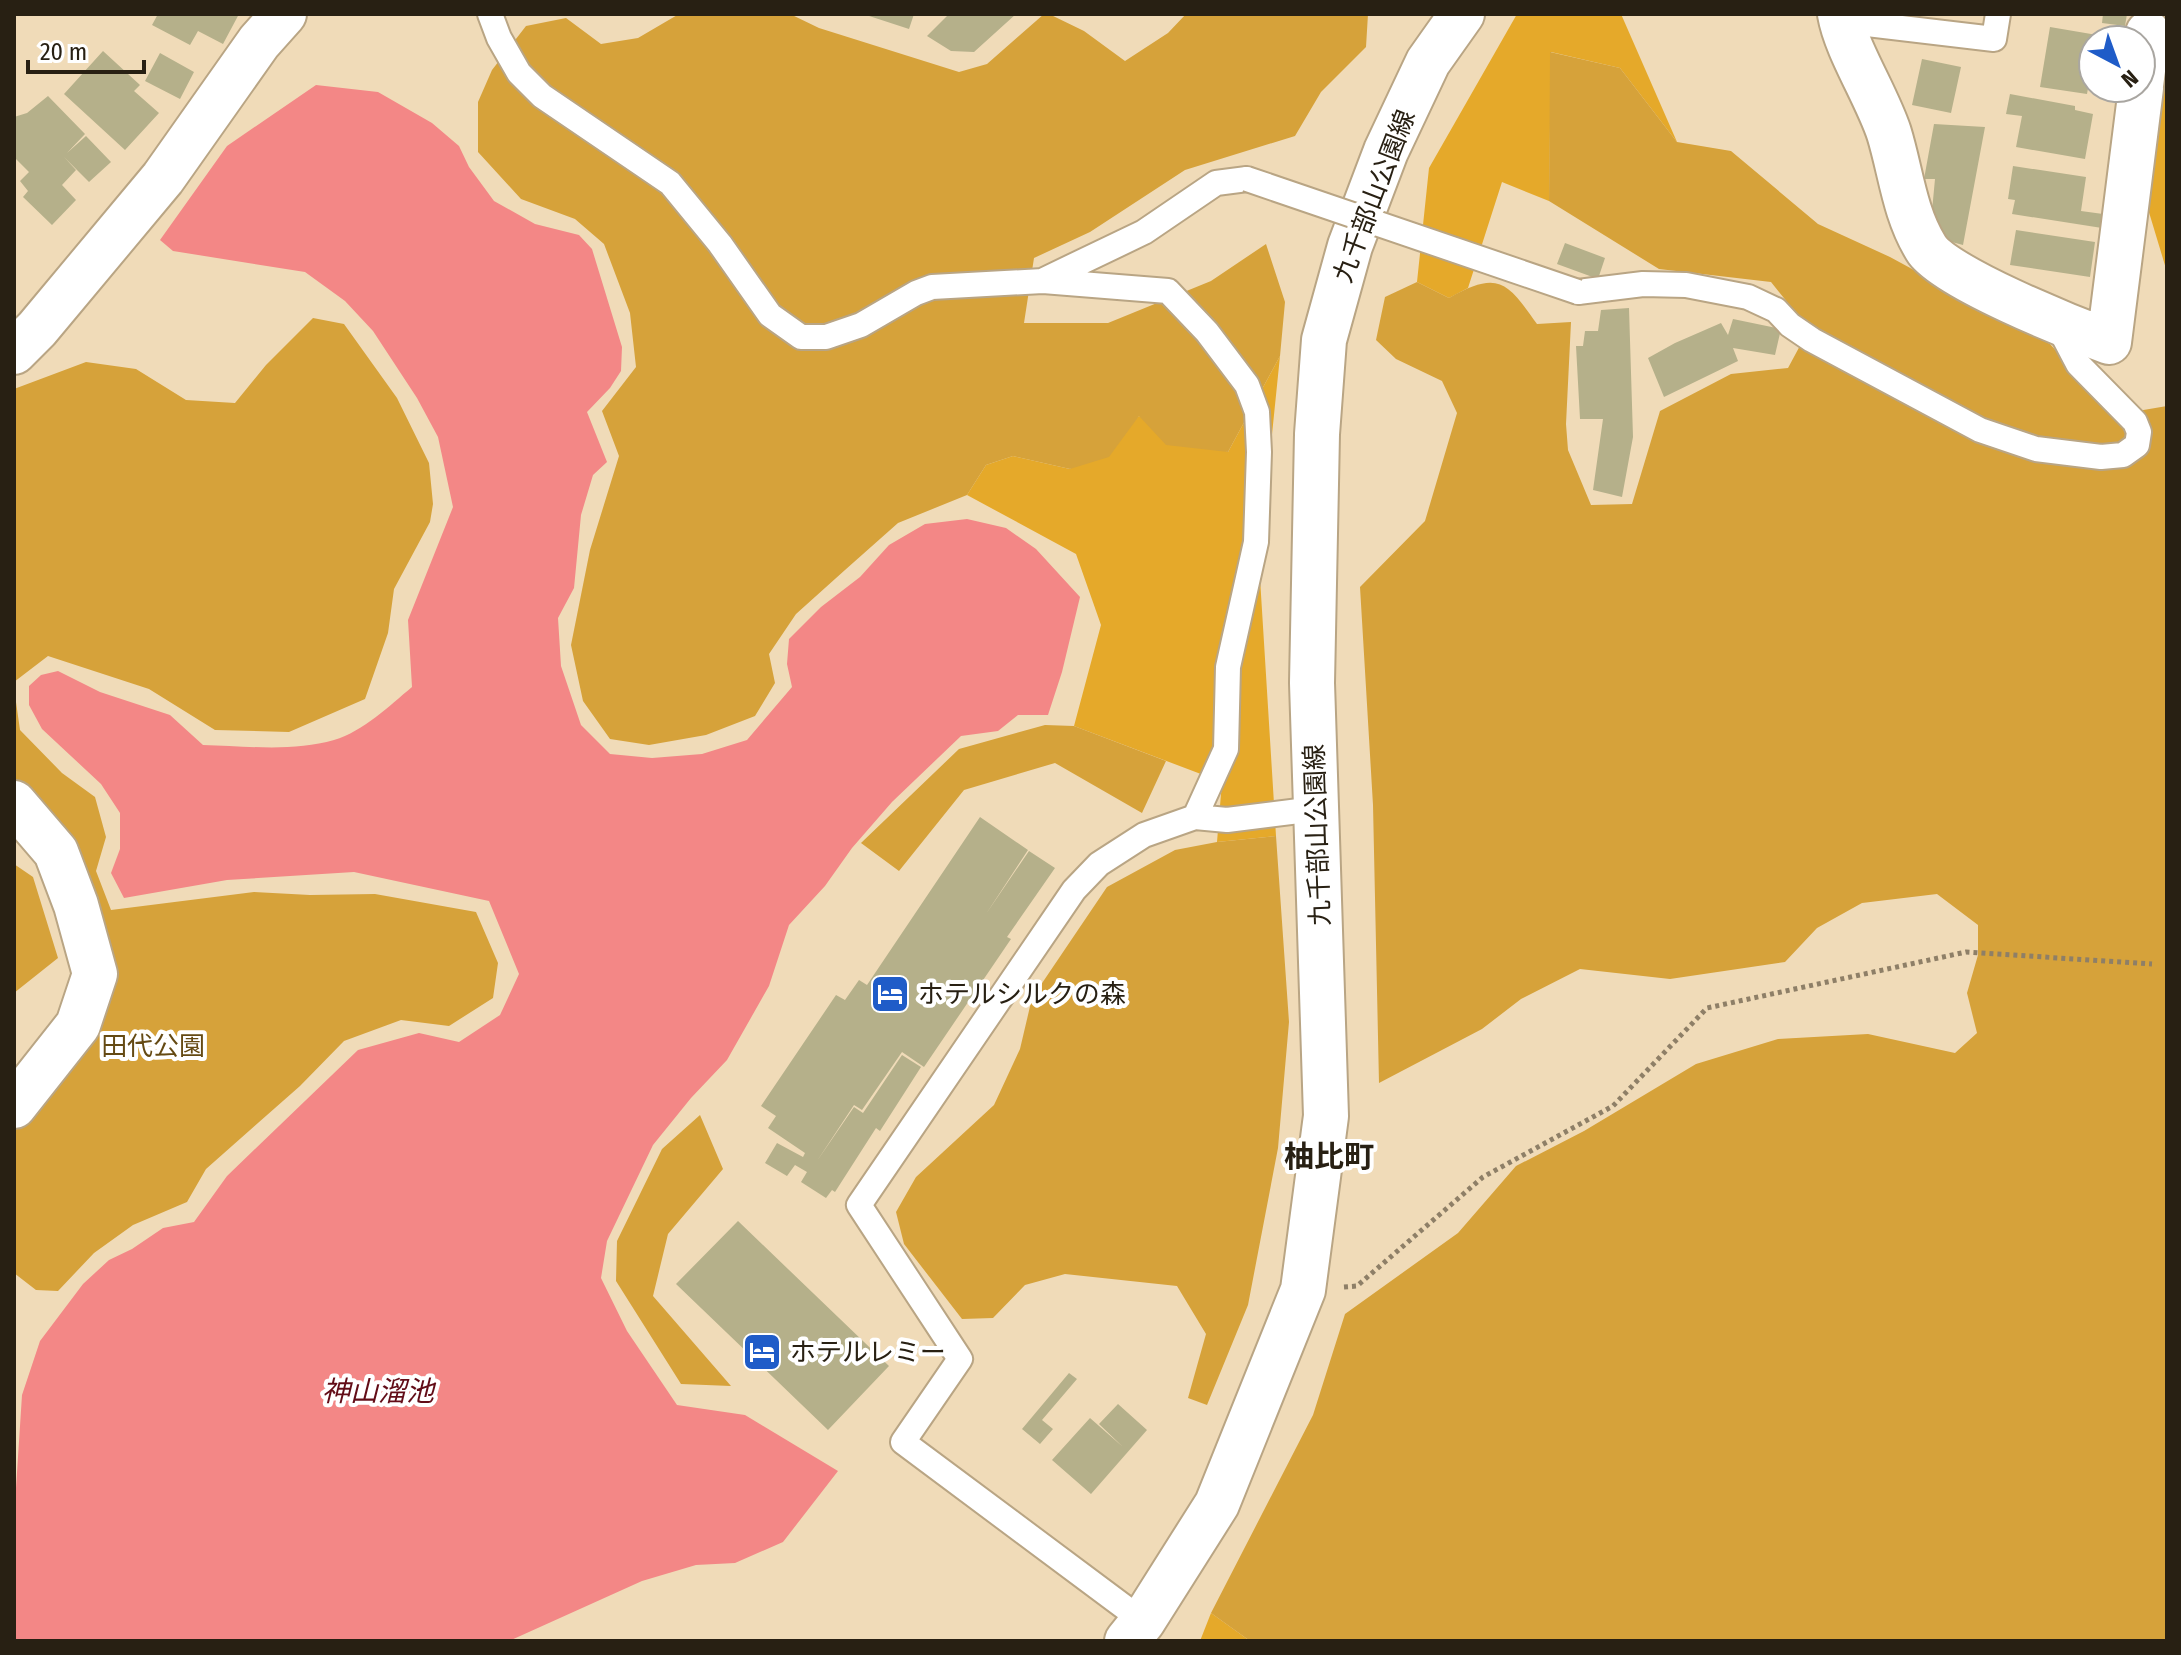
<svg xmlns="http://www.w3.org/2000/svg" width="2181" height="1655" font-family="'Fira Sans Condensed','Noto Sans JP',sans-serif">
<rect width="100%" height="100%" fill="#f0dbb8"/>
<!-- green -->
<path fill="#e5a92a" d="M1517,14H1621L1677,142L1620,68L1551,52L1549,201L1502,182L1468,288L1449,298L1417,282L1429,168Z
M2167,59V272L2148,209Z
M1280,356L1259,562L1276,836L1217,842L1222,782L1074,726L1101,625L1076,554L967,495L986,465L1013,456L1070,469L1139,416L1228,452Z
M1211,1613L1250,1641H1200Z"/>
<!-- forest -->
<path fill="#d6a23a" d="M679,14H790L819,28L959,72L987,64L1044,14H1049L1084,31L1125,61L1168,33L1186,14H1368L1366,47L1321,92L1295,136L1185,170L1090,232L1034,258L1024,323H1108L1211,281L1266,244L1285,302L1280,356L1228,452L1166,445L1139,416L1109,457L1070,469L1013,456L986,465L967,495L898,523L845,570L796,614L769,654L775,683L755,716L706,735L649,745L610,739L583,701L571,645L590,550L619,456L602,411L636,367L630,313L604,244L575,219L521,199L478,152V102L492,70L526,26L566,18L601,44L638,38Z
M1550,52L1620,68L1677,142L1731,151L1818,224L1890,257L2050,344L2114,415L2167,406V1641H1250L1211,1613L1313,1415L1345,1314L1458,1233L1516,1166L1584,1131L1696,1064L1778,1039L1868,1034L1955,1053L1977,1033L1967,993L1978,955V925L1937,894L1862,903L1817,928L1785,962L1670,979L1580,969L1521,999L1482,1029L1379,1083L1373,805L1360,587L1425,521L1457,413L1442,381L1396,359L1376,340L1385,297L1417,282L1449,298C1499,270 1507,282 1537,324L1571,322L1566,424L1568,450L1591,505L1632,504L1660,411L1731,374L1788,368L1809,329L1771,282L1659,269L1549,201Z
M313,318L344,324L397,398L429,463L433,504L430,522L394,589L388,633L365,699L289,732L215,730L149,689L48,656L14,682V389L86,362L136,369L186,400L235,403L266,365Z
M14,688L20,730L62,773L95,797L106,837L96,871L111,910L254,892L310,895L375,894L476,912L498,963L493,998L449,1026L401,1020L344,1041L300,1086L206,1169L187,1202L133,1225L94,1253L58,1291L36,1290L14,1273V1132L74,1052L106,1001L66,847L14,779Z
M1045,725L1074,726L1166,761L1142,813L1055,763L964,790L899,871L861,843L959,749Z
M1276,836L1289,1022L1278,1148L1248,1305L1207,1405L1188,1398L1206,1334L1177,1286L1065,1274L1025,1285L993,1318L962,1319L904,1244L896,1212L916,1177L994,1105L1020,1049L1032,998L1107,887L1175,850L1217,842Z
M14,864L33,877L58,958L14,993Z
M700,1115L723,1169L668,1234L653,1296L731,1386L681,1384L616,1281L617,1241L662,1149Z"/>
<!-- water -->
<path fill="#f38786" d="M316,85L378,92L432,123L459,146L469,167L494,201L535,224L579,235L592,249L622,347L621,371L610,388L587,412L607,462L593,475L581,515L574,588L558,618L561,666L581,725L610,754L652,758L702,754L747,740L792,687L787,664L789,639L821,607L860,577L889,545L925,524L967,519L1006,528L1036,549L1080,597L1062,672L1048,715H1018L998,731L961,736L892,802L852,848L825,886L789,925L769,986L727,1060L691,1098L653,1145L607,1241L601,1278L627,1331L677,1405L745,1415L838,1471L783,1542L735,1563L696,1565L642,1581L509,1641H14V1519L22,1395L40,1341L83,1284L109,1260L132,1249L163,1228L194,1222L227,1176L358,1050L419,1033L459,1042L500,1015L519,974L489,901L354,872L227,880L124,898L111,873L120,849V813L101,784L42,729L29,705V686L41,675L58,671L100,692L170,715L203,745C246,746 293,752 334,740C364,731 389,706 412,687L408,620L453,507L438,437L417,398L373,331L345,301L305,272L173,251L160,240L227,146Z"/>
<!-- building -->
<path fill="#b5b08a" d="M158,14H239L223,44L198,31L190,45L152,25Z
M863,14H914L909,29Z
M949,14H1016L974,52L951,51L927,36Z
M2103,14H2127L2125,26L2102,23Z
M2050,27L2097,35L2096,40H2093V59L2087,94L2040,87Z
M103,51L140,85L134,91L159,113L125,150L64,94Z
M160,53L194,72L180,99L145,81Z
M1922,59L1961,67L1951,113L1912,105Z
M2010,94L2075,106V110L2093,114L2085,159L2016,147L2022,116L2006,114Z
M48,96L85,134L67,153L86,136L111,162L89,182L64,157L76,170L62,185L76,200L52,225L23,197L28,191L20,181L29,172L14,157V117L27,113Z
M1934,124L1985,127L1963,245L1948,241L1932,211L1935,179H1924Z
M2013,166L2086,177L2081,211L2103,214L2102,228L2012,214L2015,200L2008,199Z
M2016,230L2095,242L2090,277L2010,265Z
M1565,243L1605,258L1598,279L1557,264Z
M1629,308L1633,437L1622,497L1593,490L1603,419H1580L1576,346H1583L1585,331H1598L1601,310Z
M1733,319L1781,329L1775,355L1733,348L1738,361L1664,397L1648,358L1675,343L1721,323L1728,335Z
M980,817L1028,850L986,914L1029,851L1055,868L1007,937L1011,939L924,1067L902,1052L862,1110L854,1105L817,1161L854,1107L863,1113L902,1055L921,1067L880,1131L876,1128L835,1192L832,1190L826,1198L801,1182L807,1172L795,1165L787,1176L765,1163L777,1143L803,1157L805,1153L768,1128L776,1116L761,1106L836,995L845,1000L859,980L867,985Z
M738,1221L889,1366L828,1430L676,1284Z
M1069,1373L1077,1379L1042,1420L1053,1429L1040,1444L1022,1429Z
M1118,1404L1147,1430L1091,1494L1052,1460L1090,1418L1123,1447L1099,1424Z"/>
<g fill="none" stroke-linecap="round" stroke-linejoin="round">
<!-- service casing -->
<g stroke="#b9a584" stroke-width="28">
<path id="service" d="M490,14L499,38L519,73L542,96L670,183L720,244L770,315L801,337H826L861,325L916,293L932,287L1043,281L1168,291L1207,332L1247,385L1257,412L1259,452L1256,542L1228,667L1226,749L1195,817
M1842,21L1994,39L1998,14
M1044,280L1144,232L1216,183L1247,179
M1578,292L1643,284L1686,285L1748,297L1776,310L1790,325L1812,340L1980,430L2036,449L2101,457L2123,455L2137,445L2139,432L2135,422L2078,364L2057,324
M1143,1621L903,1442L960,1359L859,1205L1074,890L1099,864L1144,835L1195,817L1227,820L1315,809"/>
</g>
<!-- minor casing -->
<g stroke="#b9a584" stroke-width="48">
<path id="minor" d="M1840,14C1846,49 1877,96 1889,133C1901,172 1904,212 1926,248C1943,277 2074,329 2109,342L2141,88
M2141,85L2148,33
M14,352L37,329L163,178L259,42L284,14
M14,803L56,852L76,905L95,974L78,1025L14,1106"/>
</g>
<!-- secondary casing -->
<g stroke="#b9a584" stroke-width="48">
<path id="secondary" d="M1127,1641L1143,1621L1217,1504L1303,1290L1326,1116L1312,683L1317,434L1324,340L1350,246L1386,151L1428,62L1462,14"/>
</g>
<!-- path -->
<path stroke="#8e7f67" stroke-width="5" stroke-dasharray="4 4" stroke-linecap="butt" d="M1344,1287L1357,1286L1483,1177L1613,1106L1707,1008L1966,952L2152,964"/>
<!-- service -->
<use href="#service" stroke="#fff" stroke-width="24"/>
<!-- minor -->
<use href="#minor" stroke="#fff" stroke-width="44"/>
<!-- secondary -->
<use href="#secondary" stroke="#fff" stroke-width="44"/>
<!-- service-bridge casing -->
<g stroke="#b9a584" stroke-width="28" stroke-linecap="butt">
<path id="service-bridge" d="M1247,179L1578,292"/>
</g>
<!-- service-bridge -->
<use href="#service-bridge" stroke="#fff" stroke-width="24"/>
</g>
<!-- icons -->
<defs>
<g id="hotel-square" transform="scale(2)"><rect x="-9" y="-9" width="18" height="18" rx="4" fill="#1f5cc8" stroke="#fff"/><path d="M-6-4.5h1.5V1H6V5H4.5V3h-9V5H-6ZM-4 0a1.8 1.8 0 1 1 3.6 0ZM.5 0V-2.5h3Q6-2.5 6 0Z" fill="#fff"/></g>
</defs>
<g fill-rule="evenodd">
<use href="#hotel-square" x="890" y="994"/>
<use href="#hotel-square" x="762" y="1352"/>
</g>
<g text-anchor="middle" stroke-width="8" stroke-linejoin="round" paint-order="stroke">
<!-- street labels -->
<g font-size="26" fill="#282013" stroke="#fff">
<text transform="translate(1374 196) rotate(-69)" y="9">九千部山公園線</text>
<text transform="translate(1317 835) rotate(-92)" y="9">九千部山公園線</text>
</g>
<!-- poi labels -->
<g font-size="26" fill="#282013" stroke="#fff" text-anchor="start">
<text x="918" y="1003">ホテルシルクの森</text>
<text x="790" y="1361">ホテルレミー</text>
</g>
<!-- park labels -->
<g font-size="26" fill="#654a13" stroke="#fff">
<text x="153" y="1055">田代公園</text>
</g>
<!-- water labels -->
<g font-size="28" font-style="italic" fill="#620c17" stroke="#fff">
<text x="378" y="1401">神山溜池</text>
</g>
<!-- quarter labels -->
<g font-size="30" font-weight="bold" fill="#282013" stroke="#fff">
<text x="1329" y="1167">柚比町</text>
</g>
</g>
<!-- border -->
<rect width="2181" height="1655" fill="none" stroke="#282013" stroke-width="32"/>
<!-- north arrow -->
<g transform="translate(2117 64) rotate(139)"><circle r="38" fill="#ffffff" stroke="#a9a6a1" stroke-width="2"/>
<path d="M0-6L14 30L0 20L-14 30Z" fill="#1f5cc8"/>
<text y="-12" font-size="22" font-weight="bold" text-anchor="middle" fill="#282013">N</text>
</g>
<!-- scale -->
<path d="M28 60v12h116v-12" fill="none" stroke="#282013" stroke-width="4"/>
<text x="40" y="60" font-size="24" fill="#282013" stroke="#ffffff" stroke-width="6" paint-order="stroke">20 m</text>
</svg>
